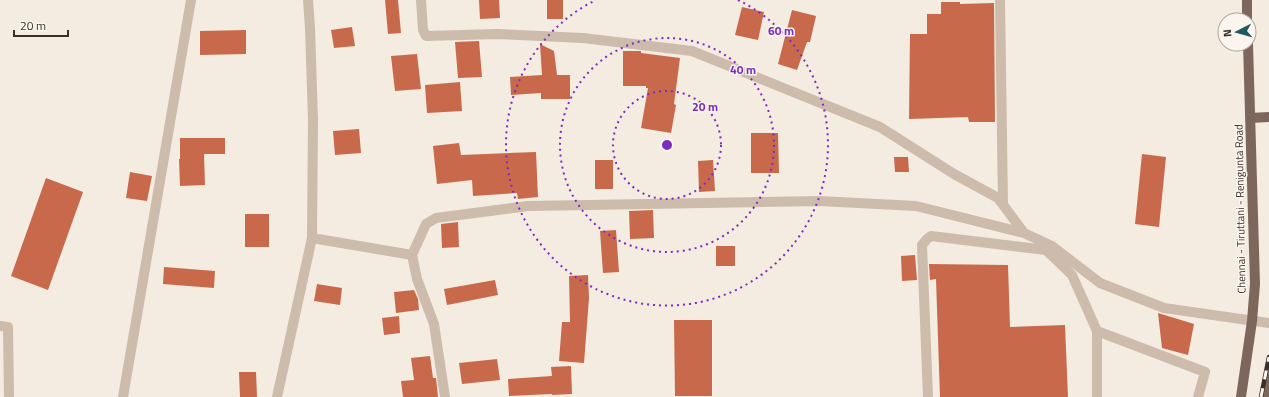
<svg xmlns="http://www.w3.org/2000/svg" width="1269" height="397" font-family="'Titillium Web',sans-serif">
<rect width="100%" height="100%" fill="#f4ebe1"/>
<!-- building -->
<path fill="#c8694b" d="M385,0H398L401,33L388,34Z
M479,0H499L500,18L480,19Z
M547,0H563V19H547Z
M941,2H960V4L994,3L995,122H969L968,117L909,119L910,34H927V14H941Z
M742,7L764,12L758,40L735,35Z
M792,10L816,16L810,42H807L797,70L778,64Z
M352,27L355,46L334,48L331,30Z
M246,30V54L200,55V31Z
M479,41L482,77L458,78L455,42Z
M540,44L554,51L557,75H570V99H541V93L511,95L510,77L542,75Z
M623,51H641V53L680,58L674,104L676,105L671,133L641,128L648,88H646V86H623Z
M417,54L421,89L395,91L391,56Z
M460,82L462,111L427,113L425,85Z
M359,129L361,153L335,155L333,131Z
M751,133H778L779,173H751Z
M180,138H225V154H204L205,185L180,186L179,159H180Z
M459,143L461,155L536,152L538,197L518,199L517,193L473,196L472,180L437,184L433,146Z
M1142,154L1166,157L1159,227L1135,224Z
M894,157H908L909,172H895Z
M595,160H613V189H595Z
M713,160L715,191L699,192L698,161Z
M130,172L152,176L147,201L126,198Z
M46,178L83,192L48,290L11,276Z
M653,210L654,238L630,239L629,211Z
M245,214H269V247H245Z
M458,222L459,247L442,248L441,224Z
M616,230L619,272L603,273L600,231Z
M716,246H735V266H716Z
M915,255L917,280L902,281L901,256Z
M929,264L1008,265L1010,327L1065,325L1068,397H940L936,279L930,280Z
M164,267L215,271L214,288L163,284Z
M588,275L589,298L584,363L559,361L562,322H570L569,276Z
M495,280L498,295L447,305L444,289Z
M317,284L342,288L340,305L314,301Z
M414,290L418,299L419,310L396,313L394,292Z
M1158,313L1194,324L1188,355L1162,348Z
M399,316L400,333L384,335L382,318Z
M674,320H712V396H675Z
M430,356L433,378H436L438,397H403L401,381L414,380L411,358Z
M497,359L500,380L462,384L459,363Z
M571,366L572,394L552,395V394L509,396L508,379L552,376L551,367Z
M239,372H256L257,397H240Z"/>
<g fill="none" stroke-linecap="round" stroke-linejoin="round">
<!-- minor -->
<path stroke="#cdbbac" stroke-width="10" d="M421,0L423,30L426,36L497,34L583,38L692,51L880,127L954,174L998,198L1024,233
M1000,0L1003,204
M312,238L412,255L426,224L436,218L528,206L820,201L916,206L1024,233L1052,246L1100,283L1164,308L1269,323
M412,255L417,279L434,324L445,397
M0,326L8,327L9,397
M1097,331L1205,372L1198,397
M123,397L191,0
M277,397L312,238L313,120L310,28L308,0
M928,397L922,245L927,239L931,236L1046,250L1072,275L1097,331V397"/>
<!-- major -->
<path stroke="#7d675c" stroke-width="10" d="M1247,0V20
M1250,118L1269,117
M1241,397L1252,321L1255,284L1248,44
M1265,397L1269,375"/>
<!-- rail casing -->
<g stroke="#3b302b" stroke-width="4.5">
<path id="rail" d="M1261,397L1269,357"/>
</g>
<!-- rail -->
<use href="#rail" stroke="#fbf5ee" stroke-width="3" stroke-dasharray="9" stroke-linecap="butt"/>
</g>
<!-- distance rings -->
<g fill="none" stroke="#7b2cbf" stroke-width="2" stroke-dasharray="2 4">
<circle cx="667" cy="145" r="54"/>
<circle cx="667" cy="145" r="107"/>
<path d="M738 0A161 161 0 1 1 596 0"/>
</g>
<g text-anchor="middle" stroke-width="3" stroke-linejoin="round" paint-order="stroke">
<!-- street labels -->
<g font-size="11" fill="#3b302b" stroke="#fbf5ee">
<text transform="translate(1240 209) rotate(-91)" y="4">Chennai - Tiruttani - Renigunta Road</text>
</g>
</g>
<circle cx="667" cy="145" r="6" fill="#7b2cbf" stroke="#fbf5ee" stroke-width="2"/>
<g font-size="12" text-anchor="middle" font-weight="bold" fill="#7b2cbf" stroke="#fbf5ee" stroke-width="3" stroke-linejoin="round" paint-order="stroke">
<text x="781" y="35">60 m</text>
<text x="743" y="74">40 m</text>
<text x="705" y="111">20 m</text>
</g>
<!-- north arrow -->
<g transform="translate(1237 32) rotate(264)"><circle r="19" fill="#fbf5ee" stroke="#aea6a0"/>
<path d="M0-3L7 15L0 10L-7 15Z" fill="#1f5a5e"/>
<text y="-6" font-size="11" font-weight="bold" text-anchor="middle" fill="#3b302b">N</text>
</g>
<!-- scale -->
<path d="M14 30v6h54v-6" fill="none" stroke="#3b302b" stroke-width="2"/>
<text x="20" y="30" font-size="12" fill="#3b302b" stroke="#fbf5ee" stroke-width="3" paint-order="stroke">20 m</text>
</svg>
